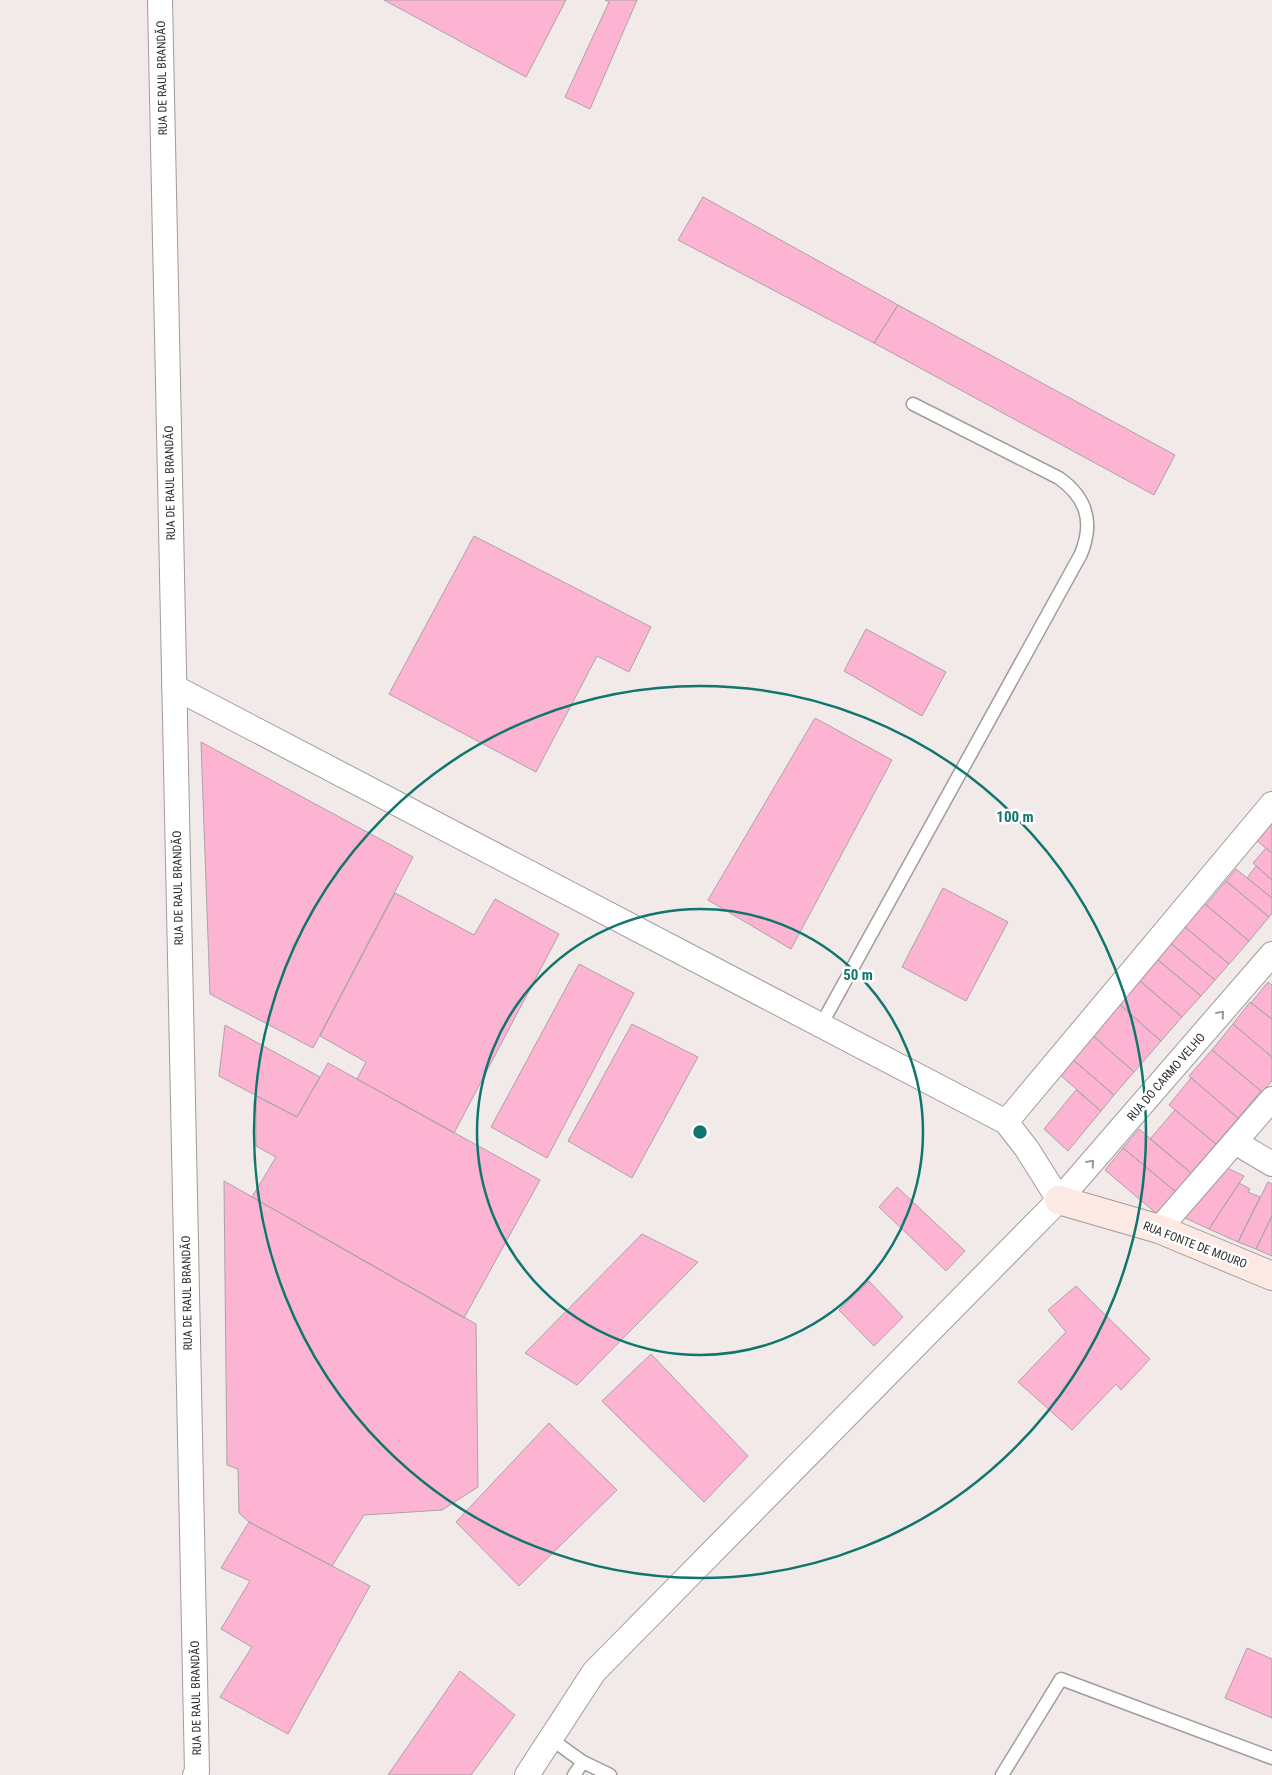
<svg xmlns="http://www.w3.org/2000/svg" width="1272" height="1775" font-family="'Roboto Condensed',sans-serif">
<rect width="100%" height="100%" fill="#f2e9e9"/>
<!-- building -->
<path fill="#fdb4d2" stroke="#aba3a6" d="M384,0H566L526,77Z
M605,0H637L590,109L565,97L609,2Z
M703,197L898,305L874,343L678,240Z
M898,305L1175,455L1154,495L874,343Z
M474,536L651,627L629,672L597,656L536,772L389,694Z
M866,629L946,672L922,716L844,671Z
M815,718L892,760L791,949L708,900Z
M201,742L413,857L313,1048L210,994Z
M1272,819V853L1252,837Z
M1266,848L1272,853V880L1253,863Z
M1256,866L1272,880V898L1247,878Z
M1236,869L1272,898V914L1269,917L1226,881Z
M1226,881L1269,917L1249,941L1206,905Z
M943,888L1008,922L966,1001L902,967Z
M395,893L474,935L495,899L559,934L454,1133L357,1079L366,1062L320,1036Z
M1204,903L1249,941L1229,964L1184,926Z
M1184,926L1229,964L1215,980L1170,943Z
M1167,940L1215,980L1201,996L1153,956Z
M1157,959L1201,996L1182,1017L1140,981Z
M579,964L634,993L547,1158L491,1127Z
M1139,980L1182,1017L1161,1041L1118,1003Z
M1268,982L1272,985V1019L1251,1003Z
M1250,1002L1272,1019V1057L1233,1024Z
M1118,1003L1161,1041L1134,1072L1091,1034Z
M632,1024L698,1057L632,1178L568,1141Z
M1233,1024L1272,1057V1081L1262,1092L1212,1050Z
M225,1025L320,1077L297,1117L219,1076Z
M1091,1034L1134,1072L1114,1095L1071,1058Z
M1212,1050L1261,1091L1238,1118L1189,1076Z
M1071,1058L1114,1095L1101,1111L1058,1073Z
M328,1063L540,1180L464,1318L252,1197L276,1157L256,1146V1096L297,1117Z
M1191,1078L1238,1118L1216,1144L1169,1105Z
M1076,1090L1101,1111L1068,1151L1044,1129Z
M1175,1110L1216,1144L1191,1173L1150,1139Z
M1139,1129L1191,1173L1176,1192L1123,1148Z
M1123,1148L1176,1192L1157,1214L1105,1170Z
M1225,1167L1244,1176L1209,1229L1185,1218Z
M224,1181L476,1324L478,1487L442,1510L364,1515L332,1566L249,1522L239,1513L238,1469L227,1465Z
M1268,1182L1272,1184V1216L1256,1249L1238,1242Z
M1239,1183L1250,1189L1248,1192L1260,1197L1238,1242L1209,1229Z
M897,1187L965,1251L946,1271L879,1207Z
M1272,1216V1256L1256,1249Z
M642,1234L698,1262L577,1385L525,1353Z
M869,1281L903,1317L874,1346L839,1310Z
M1076,1286L1150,1359L1121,1390L1116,1384L1072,1430L1018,1382L1066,1332L1048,1310Z
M651,1354L748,1456L704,1502L602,1401Z
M549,1423L617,1490L519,1586L456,1522Z
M249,1522L370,1586L288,1734L220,1697L252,1647L221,1629L250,1581L221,1568Z
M1247,1648L1272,1659V1718L1225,1698Z
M460,1671L515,1715L471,1775H388Z"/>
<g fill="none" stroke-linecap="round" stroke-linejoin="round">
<!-- lane casing -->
<g stroke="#a39b9b" stroke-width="15">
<path id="lane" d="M821,1025L1081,554C1094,522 1087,498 1059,478L913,404
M551,1739L583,1762L610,1775
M574,1775L583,1762
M1002,1775L1061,1679L1272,1758"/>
</g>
<!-- street casing -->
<g stroke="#a39b9b" stroke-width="26">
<path id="street" d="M160,0L197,1772L195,1775
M174,687L1006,1122L1027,1149L1059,1200
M1006,1122L1272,804
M1235,1142L1272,1164
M1159,1229L1272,1099
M527,1775L594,1672L1059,1200L1272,954"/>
</g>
<!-- secondary casing -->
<g stroke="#a39b9b" stroke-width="30">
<path id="secondary" d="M1059,1200L1159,1229L1272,1276"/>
</g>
<!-- lane -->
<use href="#lane" stroke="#fff" stroke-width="12"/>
<!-- street -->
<use href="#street" stroke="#fff" stroke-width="24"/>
<!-- secondary -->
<use href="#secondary" stroke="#fde9e3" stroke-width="28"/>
</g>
<!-- one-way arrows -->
<defs><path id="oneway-chevron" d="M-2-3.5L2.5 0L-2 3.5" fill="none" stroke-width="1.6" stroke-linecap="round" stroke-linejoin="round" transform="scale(1.25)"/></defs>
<g stroke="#999798">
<use href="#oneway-chevron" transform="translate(1221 1014) rotate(-49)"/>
<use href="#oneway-chevron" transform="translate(1091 1163) rotate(-49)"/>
</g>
<!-- distance rings -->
<g fill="none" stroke="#0f766e" stroke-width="2.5">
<circle cx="700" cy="1132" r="223"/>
<circle cx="700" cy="1132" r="446"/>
</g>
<g text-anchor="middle" stroke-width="5" stroke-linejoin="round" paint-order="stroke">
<!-- street labels -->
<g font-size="12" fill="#332f30" stroke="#fff">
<text transform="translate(162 78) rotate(-91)" y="4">RUA DE RAUL BRANDÃO</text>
<text transform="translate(170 483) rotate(-91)" y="4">RUA DE RAUL BRANDÃO</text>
<text transform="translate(178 888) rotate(-91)" y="4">RUA DE RAUL BRANDÃO</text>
<text transform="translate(1166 1077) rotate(-49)" y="4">RUA DO CARMO VELHO</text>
<text transform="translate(1195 1245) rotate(21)" y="4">RUA FONTE DE MOURO</text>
<text transform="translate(187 1293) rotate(-91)" y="4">RUA DE RAUL BRANDÃO</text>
<text transform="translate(196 1698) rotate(-91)" y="4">RUA DE RAUL BRANDÃO</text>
</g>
</g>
<circle cx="700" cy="1132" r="8" fill="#0f766e" stroke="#fff" stroke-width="2.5"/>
<g font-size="15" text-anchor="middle" font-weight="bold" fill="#0f766e" stroke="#fff" stroke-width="5" stroke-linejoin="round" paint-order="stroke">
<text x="1015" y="822">100 m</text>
<text x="858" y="980">50 m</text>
</g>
</svg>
